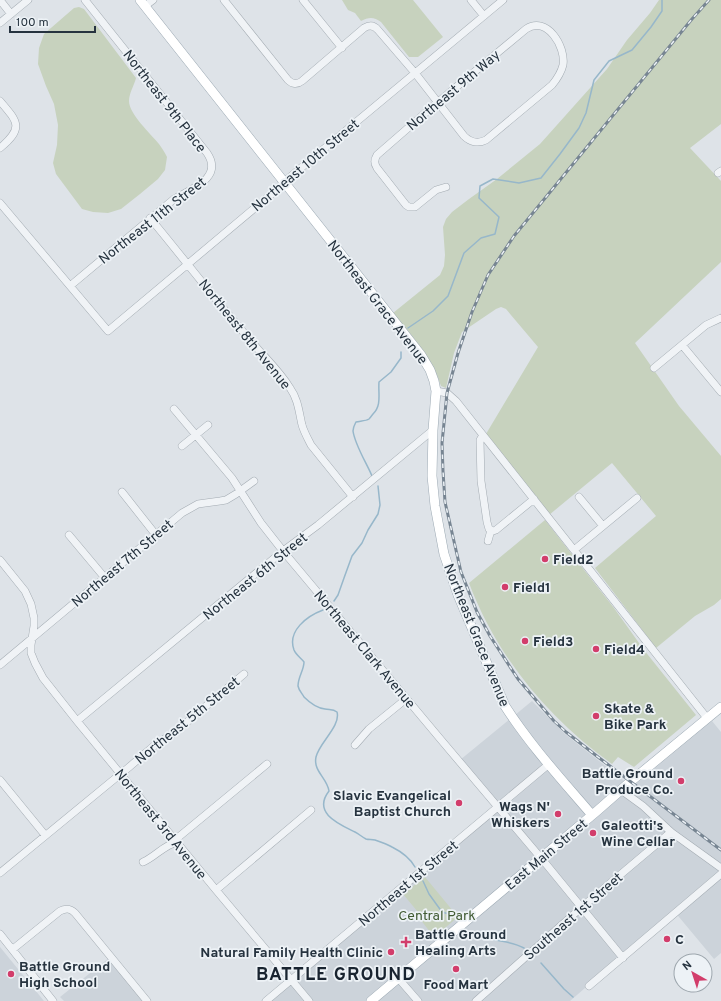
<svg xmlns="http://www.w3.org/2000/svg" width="721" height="1001" font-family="Overpass,sans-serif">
<rect width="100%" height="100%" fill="#dee3e8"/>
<!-- built -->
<path fill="#ccd3da" d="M532,701L565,734L632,787L712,721L721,732V953L714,959L674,911L570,1001H261L439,857L499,807L460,760Z
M0,947L44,1001H0Z
M109,958L144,1001H64L60,997Z"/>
<!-- green -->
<path fill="#c7d2be" d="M342,0H413L443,37L418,57H409L381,22C374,17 369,17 361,21L355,13L348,10Z
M659,0H721V124L690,148L721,181V262L635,343L679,406L721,456V599L714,605L695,616L656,648L595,568L656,516L612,463L549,515L486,434L538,347L506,309L501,307L496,309L462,332L454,353L446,388L441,386C432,356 412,337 393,313L440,275L444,266L445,255L443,227L446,219L452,212L469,199L497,179L540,144L607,69L627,40L650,13Z
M79,7L84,9L136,78C134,86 129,93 129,101C129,114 151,134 159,144C162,148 165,153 167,157L165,170L158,179L140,194L121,209L108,213L93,212L82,209L56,174L53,163L57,145L58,125L54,104L46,86L38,64L39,48L44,34L74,8Z
M545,520L614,608L644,650L696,715L634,767L618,757L612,764C548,718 497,657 469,583Z
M425,877L458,917L434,937L420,919L422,917L403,894Z"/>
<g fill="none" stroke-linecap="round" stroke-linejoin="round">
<!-- stream -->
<path stroke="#97b7ca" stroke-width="1.5" d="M408,328L433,311L448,296L464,253L481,238L495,234L499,217L479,198L480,186L493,179L519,183L541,178L560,154L579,128L586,113L594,80L609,61L632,50L651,27L662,11V0
M372,476C366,462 355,445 353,431C353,427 355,424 356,422C360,421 366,421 369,419C370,418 373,414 373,414C382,405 378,394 379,382L391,372L401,358V352
M334,601L338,595L344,578L352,556L362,543L368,530L378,514L380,505L378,486
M323,610C307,616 287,631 294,650C296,655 301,658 304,662C304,670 298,677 298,686C299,691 302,693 304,697C310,703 316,708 325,709C330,710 333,709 337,712C341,726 319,743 316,757C313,771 327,778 329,791C312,813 339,824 355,832C359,834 362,837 366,839C369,840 372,839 375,840C381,842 387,844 392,847C402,852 410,858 415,867
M423,881L429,894L442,912L452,915L458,918
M486,937C498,942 512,941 524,948
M541,963L564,989L573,997"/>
<!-- minor casing -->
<g stroke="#a3abb2" stroke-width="8">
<path id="minor" d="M0,0L11,14
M224,0L288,80C292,84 297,85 302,81L364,28C369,25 374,25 378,30L415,73L464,136C470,142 478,144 486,140L552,85C557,79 561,73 563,65C566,47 547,15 526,29L437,103L431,108L377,155C374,160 374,163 377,168L406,205L409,207H415L436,190L446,187
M303,0L342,48
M471,0L484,16
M145,6L153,0
M0,23L28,0
M0,101C18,122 24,128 0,148
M718,173L721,171
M0,203L108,331L275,191L284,182L503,0
M150,218C184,259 216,301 251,341C264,357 279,370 290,388C298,399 299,412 302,425C304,432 308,439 311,445L353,497
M70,286L174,199C191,189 224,178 207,153L85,0
M682,345L721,392
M654,368L706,325L721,318
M436,391L447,393L456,401L707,718
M174,409L232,478L261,523L283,551L442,741L546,864L623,958
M483,435L480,440L481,481L487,522L489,529L493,531L496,530L534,499
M182,446L208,425
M122,492L156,535
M579,497L603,526
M69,535L105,578
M488,541L491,530
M574,550L637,498
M0,560L25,591L31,604L34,618V626L31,645V653L35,663L43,678L77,721L216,890L309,1001
M0,665L182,513L198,504L220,501L226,500L236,494L254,481
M77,721L283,551L318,525L433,430
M355,745L369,729L406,699
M0,780L45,835
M621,790L643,806L671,832L721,868
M175,840L267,764
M143,862C155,857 164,845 177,842
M0,873L112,781L128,768L155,745L174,733L244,674
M216,890L311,810
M0,934L53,1001
M13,949L60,911C66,908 70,908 75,913L147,1001
M398,978L418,1001
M589,986L721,874
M266,1001L549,764
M476,1001L582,907L671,832"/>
</g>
<!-- major casing -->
<g stroke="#9daab4" stroke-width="10">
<path id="major" d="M140,0L421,355L430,370L434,381L436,391L433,430L432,476L435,506L444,554L458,595L505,706C530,745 562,780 592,815
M371,1001L597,811L630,782L721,707"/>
</g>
<!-- minor -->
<use href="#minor" stroke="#f0f3f6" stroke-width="7"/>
<!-- major -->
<use href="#major" stroke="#fff" stroke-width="9"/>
<!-- rail casing -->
<g stroke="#778592" stroke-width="3">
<path id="rail" d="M709,0L692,19L514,236L488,275L472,312L458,353L447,393L442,443L443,471L445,502L461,572L477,612L490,636L518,679L554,721L566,732L598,757L721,850"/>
</g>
<!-- rail -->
<use href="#rail" stroke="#edf2f6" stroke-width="1.5" stroke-dasharray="4.5" stroke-linecap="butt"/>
</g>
<!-- markers -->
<g fill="#d23d6b" stroke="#edf2f6" stroke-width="1.5">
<circle cx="545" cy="559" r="4"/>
<circle cx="505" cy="587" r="4"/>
<circle cx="525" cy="641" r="4"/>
<circle cx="596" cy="649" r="4"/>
<circle cx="596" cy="716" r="4"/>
<circle cx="681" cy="781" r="4"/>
<circle cx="459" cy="803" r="4"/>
<circle cx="558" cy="814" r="4"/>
<circle cx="593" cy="833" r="4"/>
<circle cx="667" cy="939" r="4"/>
<path d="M404 936h4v4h4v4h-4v4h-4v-4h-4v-4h4z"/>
<circle cx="391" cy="952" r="4"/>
<circle cx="456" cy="969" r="4"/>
<circle cx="11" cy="974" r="4"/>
</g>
<g text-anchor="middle" stroke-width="3.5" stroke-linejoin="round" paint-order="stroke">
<!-- street labels -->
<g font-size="14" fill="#26333f" stroke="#edf2f6">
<text transform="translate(453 90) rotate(-40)" y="5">Northeast 9th Way</text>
<text transform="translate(165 101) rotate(52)" y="5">Northeast 9th Place</text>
<text transform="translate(305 165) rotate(-40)" y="5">Northeast 10th Street</text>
<text transform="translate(152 220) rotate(-38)" y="5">Northeast 11th Street</text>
<text transform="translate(378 302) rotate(52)" y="5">Northeast Grace Avenue</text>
<text transform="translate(245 334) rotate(51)" y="5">Northeast 8th Avenue</text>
<text transform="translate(122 563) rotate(-40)" y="5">Northeast 7th Street</text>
<text transform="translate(255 576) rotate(-39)" y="5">Northeast 6th Street</text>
<text transform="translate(477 635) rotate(68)" y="5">Northeast Grace Avenue</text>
<text transform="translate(365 649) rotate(50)" y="5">Northeast Clark Avenue</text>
<text transform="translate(187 720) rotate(-39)" y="5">Northeast 5th Street</text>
<text transform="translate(161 824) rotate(51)" y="5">Northeast 3rd Avenue</text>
<text transform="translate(546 854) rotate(-40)" y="5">East Main Street</text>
<text transform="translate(408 883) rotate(-40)" y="5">Northeast 1st Street</text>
<text transform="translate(573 916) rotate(-41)" y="5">Southeast 1st Street</text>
</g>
<!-- poi labels -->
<g font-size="14" font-weight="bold" fill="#26333f" stroke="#edf2f6" text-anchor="start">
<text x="553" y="564">Field2</text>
<text x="513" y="592">Field1</text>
<text x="533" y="646">Field3</text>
<text x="604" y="654">Field4</text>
<text x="604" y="713">Skate &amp;<tspan x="604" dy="16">Bike Park</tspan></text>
<text x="673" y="778" text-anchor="end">Battle Ground<tspan x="673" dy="16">Produce Co.</tspan></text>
<text x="451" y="800" text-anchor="end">Slavic Evangelical<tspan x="451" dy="16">Baptist Church</tspan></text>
<text x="550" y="811" text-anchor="end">Wags N'<tspan x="550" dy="16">Whiskers</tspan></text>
<text x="601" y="830">Galeotti's<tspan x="601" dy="16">Wine Cellar</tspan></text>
<text x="415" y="939">Battle Ground<tspan x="415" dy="16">Healing Arts</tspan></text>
<text x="675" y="944">C</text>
<text x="383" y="957" text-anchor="end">Natural Family Health Clinic</text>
<text x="19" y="971">Battle Ground<tspan x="19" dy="16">High School</tspan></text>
<text x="456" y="989" text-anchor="middle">Food Mart</text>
</g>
<!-- park labels -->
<g font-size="14" fill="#415b33" stroke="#edf2f6">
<text x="437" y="920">Central Park</text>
</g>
<!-- district labels -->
<g font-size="18" font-weight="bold" letter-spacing="1" fill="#192430" stroke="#edf2f6">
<text x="336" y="980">BATTLE GROUND</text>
</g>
</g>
<!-- north arrow -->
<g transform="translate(693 973) rotate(321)"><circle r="19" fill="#edf2f6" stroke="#9da6ad"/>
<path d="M0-3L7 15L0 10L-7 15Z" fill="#d23d6b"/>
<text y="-6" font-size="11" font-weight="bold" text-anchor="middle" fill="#26333f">N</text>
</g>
<!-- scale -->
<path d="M10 26v6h85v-6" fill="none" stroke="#26333f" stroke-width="2"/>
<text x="16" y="26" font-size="12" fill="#26333f" stroke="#edf2f6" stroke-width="3" paint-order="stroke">100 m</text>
</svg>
